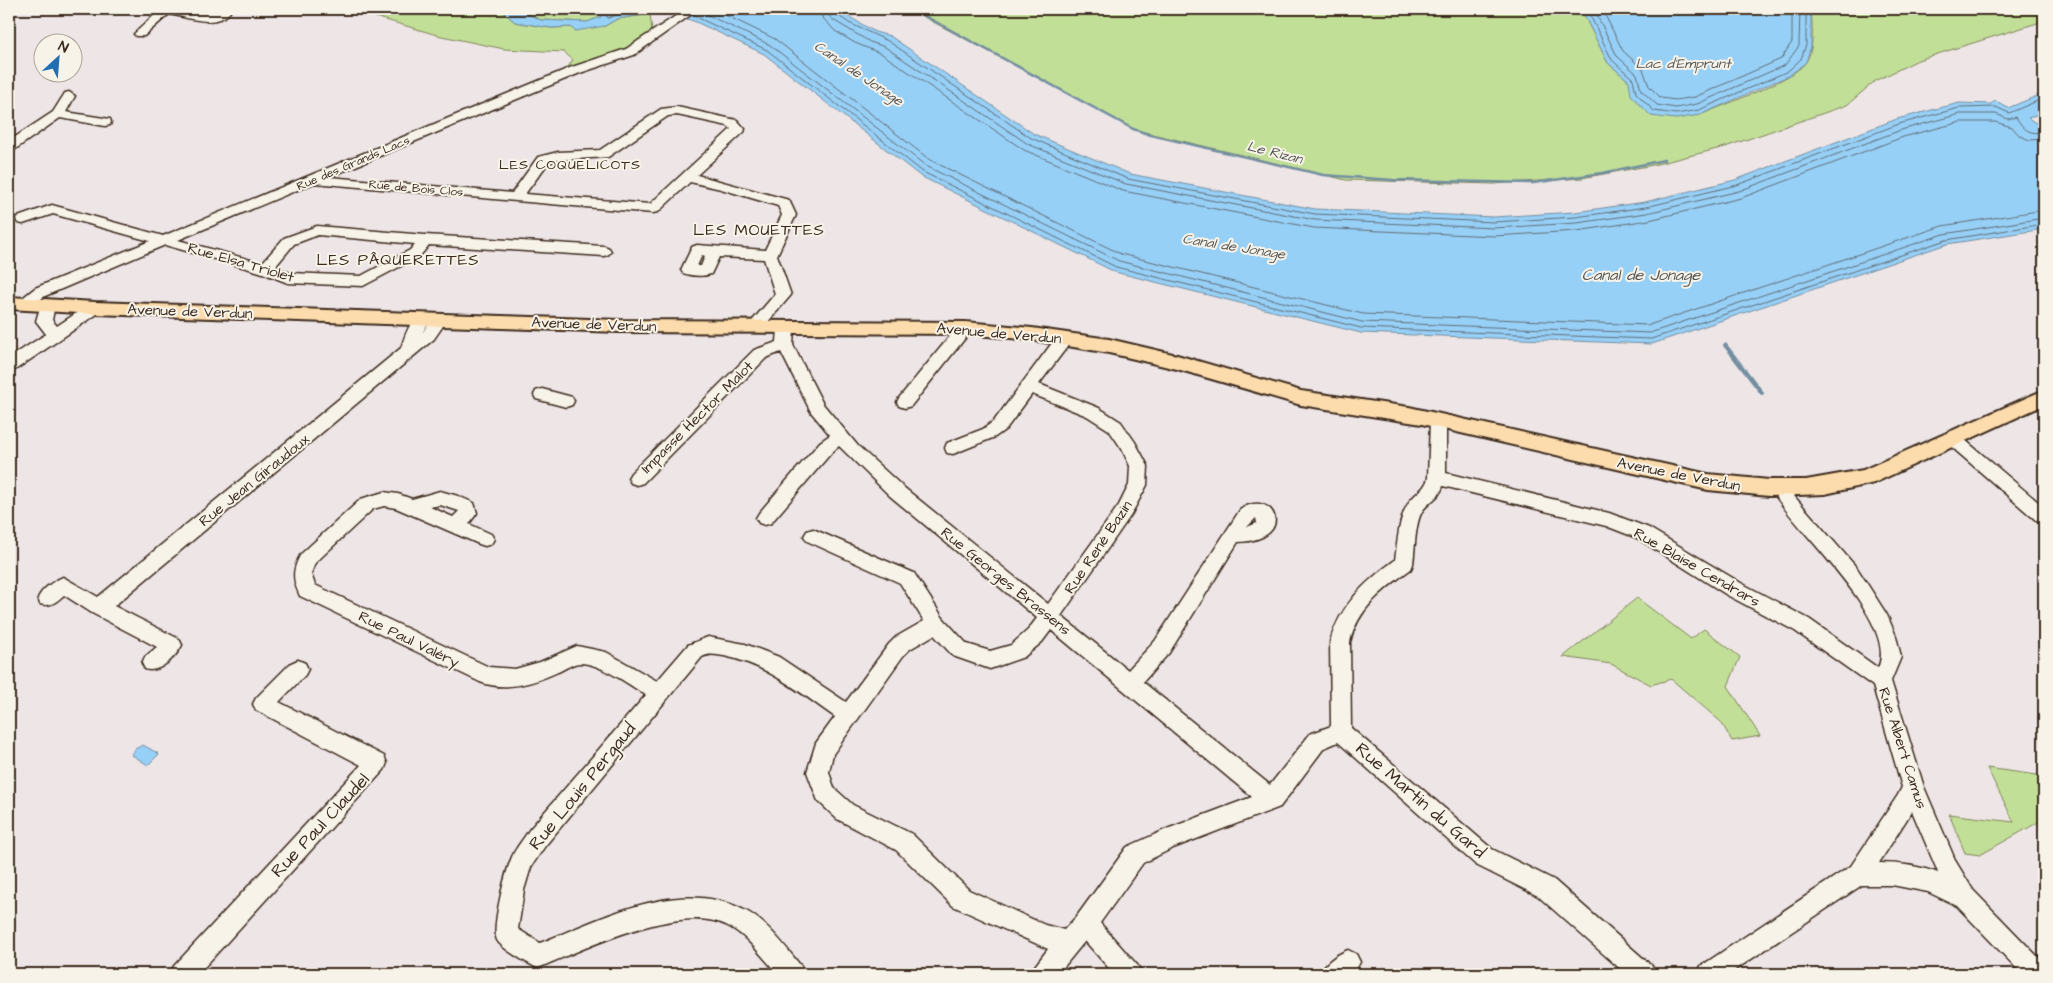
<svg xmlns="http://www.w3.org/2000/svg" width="2053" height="983" font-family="'Architects Daughter',sans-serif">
<rect width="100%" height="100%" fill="#eee5e6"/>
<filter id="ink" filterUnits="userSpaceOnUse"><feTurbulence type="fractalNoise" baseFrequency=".02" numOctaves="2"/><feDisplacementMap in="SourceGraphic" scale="10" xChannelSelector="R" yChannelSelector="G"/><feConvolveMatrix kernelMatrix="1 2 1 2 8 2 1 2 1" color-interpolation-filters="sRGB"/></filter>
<g filter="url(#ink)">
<!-- green -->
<path fill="#c2df97" stroke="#7e845a" d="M348,9H500L515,22L551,28L605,26L617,19L650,14L652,31C626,59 578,67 543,79L567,68L573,60L564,52L504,49L437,35Z
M523,9H595L601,17L587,22L541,20L523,12Z
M911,9H1581L1608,63L1629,81L1700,115C1723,105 1794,80 1806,62C1815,48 1812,24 1811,9H2044V21L1918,60L1875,81L1847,105L1725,147L1653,165L1582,178L1494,184L1346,180L1136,130L924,17Z
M1637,598L1691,639L1704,629L1740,657L1728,686L1760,736L1732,741L1721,722L1671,679L1651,685L1611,664L1563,657Z
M1987,768L2044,776V819L1980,855L1965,853L1949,814L2014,822Z"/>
<!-- water -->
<path fill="#97d0f7" stroke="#728ea0" d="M500,9H523V12L541,20L587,22L601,17L595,9H836L875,32L890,36L1034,134L1130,174L1315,209L1494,217L1575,212L1645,202L1735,180L1897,119L1959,103L1991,104L1995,101L2008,108L2044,93V112L2028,118L2036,123L2044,119V229L1947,244L1652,344L1361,333L1115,272L920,176L764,54L696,22L674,14H650L617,19L605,26L575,31L571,27L551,28L515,22Z
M1581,9H1811V46L1806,62L1790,75L1700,115L1676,119L1651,116L1631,95L1629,81L1608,63Z
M143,745L159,754L148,765L132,755L135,749Z"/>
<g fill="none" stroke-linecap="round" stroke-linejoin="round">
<!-- shore -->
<path stroke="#606c75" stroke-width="1" d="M602,9L608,18C630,10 657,4 680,11
M713,9L775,39L930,160L1121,254L1363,314L1649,325L1942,226L2044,210
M820,9L822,17L835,31L855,43L882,54L1024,150L1123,191L1314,228L1494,236L1577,231L1649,220L1741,198L1903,137L1961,122H1995L2012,127L2019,135L2029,140L2044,139
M828,9L829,16L833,20L870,42L885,47L1028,144L1126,184L1315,220L1494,228L1577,223L1647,213L1739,191L1901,130L1960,114H1996L2008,119L2016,117C2023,129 2030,136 2044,131
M834,9L836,14L849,23L888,41L1031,138L1128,179L1315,214L1494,222L1576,217L1646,207L1737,185L1899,124L1959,108L1996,107L2009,113L2044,98
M1587,9L1612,60L1633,79L1636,93L1654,111L1676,114L1699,110L1788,71L1801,59L1806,45V9
M1594,9L1617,56L1637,74L1641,90L1657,105L1676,108L1697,104L1785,65L1799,46L1800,9
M1602,9L1623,51L1643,69L1649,86L1661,98L1676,100L1695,97L1781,59L1792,42V9
M699,11L770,45L926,166L1119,261L1362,322L1650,333L1944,234L2044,218
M692,15L767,50L923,172L1116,267L1361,328L1651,339L1946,240L2044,224"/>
<!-- stream-far1 -->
<path stroke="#728ea0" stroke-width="2.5" d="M912,9L1133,129L1151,135L1323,175L1393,180L1533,183L1603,173L1664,160"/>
<!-- stream -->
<path stroke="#728ea0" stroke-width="4" d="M1725,345L1762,393"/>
<!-- minor casing -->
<g stroke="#3b2a1e" stroke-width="3">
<path id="minor" d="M9,9H19L9,14Z
M157,9H179L202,13L210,9H228L230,12C216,29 187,17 169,14L144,36H136L134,34L136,32L159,11Z
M686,9H699L634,55L580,73L329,177L512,193L538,157L558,152L600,150L661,109L677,107L732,119L737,120L745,129L744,132L697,175L789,200L796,215L777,255L791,295L760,331L755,332L750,331L747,327L775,294L764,259L719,257L711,274C702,277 692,276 683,273L681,270L692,247L697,245L765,250L782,215L778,206L721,189L690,182L658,212L653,213L314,183L178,240L262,263L284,238L317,226L425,235L604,246L609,248L611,251L609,254L604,256L429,245L420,256L363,286L288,283L260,272L165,245L45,296L28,308H18L15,304L35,288L150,241L53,214L23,224L18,223L16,220L18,217L52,205L163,236L572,67L626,49ZM677,115L728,126L731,129L650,204L525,194L548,163L558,160L608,157L668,116ZM318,235L415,244L410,250L361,276L290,273L275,267L294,244ZM702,255L705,256L701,266H697Z
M69,92L75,96L66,112L110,119L111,122L110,125L105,126L60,118L14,150L9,151V141L53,112L65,93Z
M47,300L52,301L55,305L52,320L57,326L90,304H100L103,308L100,312L15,370L9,372V358L46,334L36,321L42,301Z
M423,314L428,315L431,319L422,333C429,325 432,313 444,316L447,320L434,339L114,606L179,639L182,645C176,657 159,674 145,669L142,663L145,657L157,647L92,613L64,595C56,602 51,607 40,604L38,598C42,589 53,581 63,577L98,597L401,348C405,336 410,318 423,314Z
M786,323L791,324L794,328L793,345L823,404L858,446L902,486L1048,604L1119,505L1129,485L1130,466L1122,449L1109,430L1087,416L1032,394L1006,429L995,437L953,454L947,453L945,448L947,443L983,429L994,421L1058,335L1064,334L1070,335L1072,339L1070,343L1039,384L1099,408L1121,422L1135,442L1148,466L1147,485L1131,515L1061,616L1128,670L1155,641L1240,510C1273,486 1299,540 1238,542L1169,653L1143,682L1270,785L1310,734L1331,726L1330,642C1340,605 1365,582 1395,560C1398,541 1398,519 1409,502C1415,493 1425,490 1428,478L1430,421L1432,417L1438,415L1444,417L1446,421V473L1609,513L1649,528L1741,583L1809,619L1878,668C1900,621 1793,529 1772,490L1775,485C1786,482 1789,487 1794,496L1857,568L1887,615L1896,636L1901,657L1891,681L1924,787L1956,862L1973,890L2044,963V974H2022L1957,906L1928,892L1892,885H1862L1729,974H1697L1701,966L1851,866L1898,795L1902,787L1873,686L1795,631L1727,595L1637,538L1606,526L1443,486C1440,497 1430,501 1423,510C1415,521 1415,550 1413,564L1411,569C1384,589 1358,608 1350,642L1351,728L1492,849L1554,880L1652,966L1656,974H1626L1538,896L1476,865L1338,742L1324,748L1280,807L1173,848L1143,863L1100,923L1138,966L1142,974H1114L1085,941L1058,974H1031L1035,966L1048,949L953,906L896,850L837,819L818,801L807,772L816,743L835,717C799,692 768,665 724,656C715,655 710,653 702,657L545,846L531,867L524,890L518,929L540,943C601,919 679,876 744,910C767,921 785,947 801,966L805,974H778C763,958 748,936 728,926C681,901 584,949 538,968C528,964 501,948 497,940C491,928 506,870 512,857C516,847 524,839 529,830L646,695C628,684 600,663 580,663C573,663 565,669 558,672C534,683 506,692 480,682L300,596C292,579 292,570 301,554L361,499L367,497L384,492L398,494L412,499L440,491L458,496L474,503L477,513L469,524L491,534L494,539L491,544L485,546L479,544L396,508L384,506L373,509L315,563L311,574L315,585L489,667L515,669L540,662L577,646L606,652L657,681L688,645L708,637L745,644L779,657L846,702L889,644L896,637L924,621L900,583L807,541L804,536L807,531L813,529L914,573L943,618L967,644L990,651L1011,645L1028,630L1037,618L890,496L839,446L832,452L771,523L765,525L759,523L756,518L759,513L820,442L830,435L811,412L781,352L766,358L643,483L637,485L631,483L628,478L631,473L754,350L777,342L778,328L781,324ZM440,505L459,511L453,517L430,507ZM1256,518L1257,523L1247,527ZM1051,630L1252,797L1167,829L1127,847L1077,916L1064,930L1045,925L969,890L912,834L853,805L834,788L829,772L833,754L903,656L910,649L934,635L953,656L990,669L1024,657L1042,642ZM1912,811L1937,870L1938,873C1920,866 1898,863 1879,863Z
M965,323L970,324L973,328L970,332L911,406L905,408L899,406L897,402L899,398L960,324Z
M542,389L572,397L574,401L572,405L566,407L536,399L534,395L536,391Z
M1952,432L1958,434L2044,507V524L2038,522L1946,442L1944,438L1946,434Z
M298,660L305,663L308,669L305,675L279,702L384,756L387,763L384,770L198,974H170L174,966L361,765L256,710L253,704L256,698L291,663Z
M1348,950L1356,954L1360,962C1352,980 1337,974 1320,974C1325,962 1336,955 1348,950Z"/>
</g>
<!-- major casing -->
<g stroke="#3b2a1e" stroke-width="4">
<path id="major" d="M9,297L95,302L620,320L965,322L1032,328L1109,339L1177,355L1301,391L1409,407L1708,474L1769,480H1806L1863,470L2044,390V405L1874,483L1825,494L1769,496L1708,490L1422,424L1301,405L1177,369L1109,353L1032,340L965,334L620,332L95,314L9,309Z"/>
</g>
<!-- minor -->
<use href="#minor" fill="#f7f3e8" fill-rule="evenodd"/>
<!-- major -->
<use href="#major" fill="#fcdcac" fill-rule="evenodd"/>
</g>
</g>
<g text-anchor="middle" stroke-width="4" stroke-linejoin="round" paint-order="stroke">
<!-- far-street labels -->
<g font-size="12" fill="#3b2a1e" stroke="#f7f3e8">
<text transform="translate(353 163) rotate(-23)" y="4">Rue des Grands Lacs</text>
<text transform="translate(416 188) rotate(5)" y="4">Rue de Bois Clos</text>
</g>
<!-- far-water labels -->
<g font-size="14" font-style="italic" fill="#525454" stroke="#f7f3e8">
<text x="1683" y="68">Lac d'Emprunt</text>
<text transform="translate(859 73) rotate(34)" y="5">Canal de Jonage</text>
<text transform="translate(1275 152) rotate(14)" y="5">Le Rizan</text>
<text transform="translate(1234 246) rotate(9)" y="5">Canal de Jonage</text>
</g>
<!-- far-neighbourhood labels -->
<g font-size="14" letter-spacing="1" fill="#3b2a1e" stroke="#f7f3e8">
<text x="570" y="169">LES COQUELICOTS</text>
</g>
<!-- street labels -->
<g font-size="15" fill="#3b2a1e" stroke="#f7f3e8">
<text transform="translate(241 262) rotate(16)" y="5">Rue Elsa Triolet</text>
<text transform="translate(190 311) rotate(2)" y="5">Avenue de Verdun</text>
<text transform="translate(594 324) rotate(2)" y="5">Avenue de Verdun</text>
<text transform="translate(999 333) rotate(5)" y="5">Avenue de Verdun</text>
<text transform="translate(697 417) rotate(-45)" y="5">Impasse Hector Malot</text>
<text transform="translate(1679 474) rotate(11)" y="5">Avenue de Verdun</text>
<text transform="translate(254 480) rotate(-39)" y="5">Rue Jean Giraudoux</text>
<text transform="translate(1098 547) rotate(-56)" y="5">Rue René Bazin</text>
<text transform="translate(1697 567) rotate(30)" y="5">Rue Blaise Cendrars</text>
<text transform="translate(1006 581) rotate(39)" y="5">Rue Georges Brassens</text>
<text transform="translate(409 639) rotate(26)" y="5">Rue Paul Valéry</text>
<text transform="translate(1903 748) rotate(72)" y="5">Rue Albert Camus</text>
</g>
<!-- neighbourhood labels -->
<g font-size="16" letter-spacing="1" fill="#3b2a1e" stroke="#f7f3e8">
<text x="759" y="235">LES MOUETTES</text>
<text x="398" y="265">LES PÂQUERETTES</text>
</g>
<!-- water labels -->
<g font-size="16" font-style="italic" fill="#525454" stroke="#f7f3e8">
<text x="1641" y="280">Canal de Jonage</text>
</g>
<!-- near-street labels -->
<g font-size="18" fill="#3b2a1e" stroke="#f7f3e8">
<text transform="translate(582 786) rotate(-51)" y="6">Rue Louis Pergaud</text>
<text transform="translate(1421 800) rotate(41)" y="6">Rue Martin du Gard</text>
<text transform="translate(320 825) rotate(-47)" y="6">Rue Paul Claudel</text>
</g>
</g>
<!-- margin -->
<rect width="2053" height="983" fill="none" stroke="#f7f3e8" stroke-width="30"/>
<rect x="15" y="15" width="2023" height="953" fill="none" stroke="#3b2a1e" stroke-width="2" filter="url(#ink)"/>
<!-- north arrow -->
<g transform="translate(58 58) rotate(26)"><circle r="24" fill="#f7f3e8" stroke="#aca397"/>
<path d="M0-4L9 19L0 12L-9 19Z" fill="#1f6fb2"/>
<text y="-8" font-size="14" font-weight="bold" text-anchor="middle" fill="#3b2a1e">N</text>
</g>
</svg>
